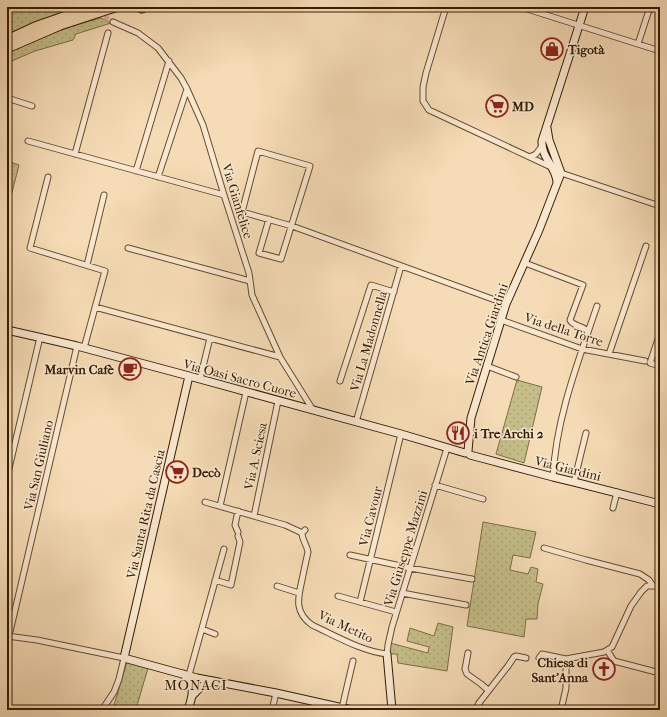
<svg xmlns="http://www.w3.org/2000/svg" width="667" height="717" font-family="'IM FELL French Canon',serif">
<defs>
<pattern id="grass-dots" width="8" height="8" patternUnits="userSpaceOnUse"><rect width="8" height="8" fill="#c4be89"/><path d="M2 2h.1M6 6h.1" fill="none" stroke="#a9a375" stroke-width="1.8" stroke-linecap="round"/></pattern>
</defs>
<rect width="100%" height="100%" fill="#f6dcb6"/>
<filter id="stains"><feTurbulence type="fractalNoise" baseFrequency=".005" numOctaves="4"/><feColorMatrix values="0 0 0 0 .2 0 0 0 0 .09 0 0 0 0 .02 0 0 0 .5 -.17"/></filter>
<radialGradient id="worn" r=".72"><stop offset=".6" stop-color="#630" stop-opacity="0"/><stop offset="1" stop-color="#630" stop-opacity=".3"/></radialGradient>
<!-- grass -->
<path fill="url(#grass-dots)" stroke="#7d6d46" d="M7,7H76L78,8L7,36Z
M101,18L111,23L76,34L73,40L35,51L7,63V53C37,38 69,26 101,18Z
M7,161L19,165L7,212Z
M517,380L542,387L524,463L496,454Z
M483,522L536,532L530,558L513,555L510,570L528,574L531,567L538,569L536,582L543,584L538,604L537,619H526L524,637L467,626Z
M438,623L453,627L447,671L398,663L397,654H390V643L428,653L429,647L407,641L410,628L434,636Z
M127,662L148,668L136,709L114,705Z"/>
<g fill="none" stroke-linecap="round" stroke-linejoin="round">
<!-- street-tunnel -->
<path stroke="#d0b692" stroke-width="5" stroke-dasharray="5 2.5" stroke-linecap="butt" d="M98,13L113,22"/>
<!-- street casing -->
<g stroke="#664c2f" stroke-width="7">
<path id="street" d="M446,7L426,73L423,87V101L429,110L551,167
M521,7L660,51
M113,22L138,33L158,48L181,78L187,89L203,125L224,195L249,273L252,295L280,357L313,410
M638,44L650,7
M7,98L32,106
M28,141L224,195
M75,154L108,33
M530,157L536,154L542,146
M136,171L169,61
M561,173L660,206
M48,177L30,248L105,271L84,348
M158,177L187,89
M269,219L259,253L281,259L310,166L258,151L242,212L292,226L506,304
M128,248L250,281
M525,263L583,285L570,320C573,327 584,325 588,332
M87,265L104,195
M95,307L280,357
M501,320L582,349L645,361
M660,333L650,363L660,366
M609,354L646,246
M487,366L516,377
M200,379L210,338
M340,381L371,285L394,292
M356,422L401,266
M7,477L40,337
M553,477C556,418 578,362 597,306
M574,482L586,433
M435,485L483,499
M205,502L285,525L296,530L302,533
M220,506L246,392
M613,508L617,492
M238,511L235,525L238,532
M254,516L278,401
M305,530L302,533C302,540 307,545 308,552C306,561 304,570 302,580C298,598 294,612 312,625C336,636 361,651 387,654L388,645L392,627L447,448
M544,548L586,560L640,574L649,580L653,586
M350,555L410,568L472,579
M215,580L231,585L240,542L238,536
M277,586L299,593
M402,593L466,605
M338,596L396,612
M360,602L401,434
M202,629L215,634
M7,636L37,640L124,658L119,679L114,692L102,710
M9,636L77,346
M607,650L614,661L660,673
M468,653L465,669L467,674L481,684L488,690
M539,658L542,654L566,659L604,652L612,647L631,606L641,592L647,586H660
M189,675L224,549
M342,708L353,661
M272,710L276,693
M476,710L479,703L508,666L514,657L516,656L526,658
M561,710L566,688V659"/>
</g>
<!-- secondary casing -->
<g stroke="#361c02" stroke-width="9">
<path id="secondary" d="M557,182C556,166 541,158 542,141L585,7
M7,330L38,337L77,346L189,376L401,434L465,453
M189,376L124,658L197,678L276,693L352,710
M468,451L471,418L506,304L539,230L561,173L549,140L547,128
M470,455L553,477L574,482L660,504
M387,654L392,710
M183,674C196,686 193,695 188,710
M193,695C198,689 206,683 214,681"/>
</g>
<!-- highway casing -->
<g stroke="#361c02" stroke-width="11">
<path id="highway" d="M140,7L142,8
M7,40L35,27L92,7
M7,48L60,25L115,7"/>
</g>
<!-- street -->
<use href="#street" stroke="#f9e8d0" stroke-width="5"/>
<!-- secondary -->
<use href="#secondary" stroke="#f9e8d0" stroke-width="7"/>
<!-- highway -->
<use href="#highway" stroke="#f6dcb6" stroke-width="9"/>
</g>
<!-- icons -->
<defs>
<g id="shop-ring" transform="scale(1.15)"><circle r="9.5" fill="#f9e8d0" stroke="#8f2418" stroke-width="1.5"/><path d="M-5-2.5h2.3a2.7 3.5 0 0 1 5.4 0H5L5.5 6h-11ZM-1.5-2.5h3a1.5 2.3 0 0 0-3 0Z" fill="#8f2418"/></g>
<g id="supermarket-ring" transform="scale(1.15)"><circle r="9.5" fill="#f9e8d0" stroke="#8f2418" stroke-width="1.5"/><path d="M-6-5.5h2.5l.6 2H6L4.5 2H-2.5L-4.4-4H-6ZM-1.5 3.2a1.3 1.3 0 1 0 .1 0ZM3 3.2a1.3 1.3 0 1 0 .1 0Z" fill="#8f2418"/></g>
<g id="cafe-ring" transform="scale(1.15)"><circle r="9.5" fill="#f9e8d0" stroke="#8f2418" stroke-width="1.5"/><path d="M-5.5-4.5H6V0H3Q3 3.5 0 3.5H-2.5Q-5.5 3.5-5.5 0ZM3-3.2v2h1.7v-2ZM-6 4.5H4V6H-6Z" fill="#8f2418"/></g>
<g id="restaurant-ring" transform="scale(1.15)"><circle r="9.5" fill="#f9e8d0" stroke="#8f2418" stroke-width="1.5"/><path d="M-5-6h1v4h1v-4h1v4h1v-4h1v5L-1.5 .5V6h-2V.5L-5-1ZM5-6V6H3V1.5H1.5Q1.5-4 5-6Z" fill="#8f2418"/></g>
<g id="church-ring" transform="scale(1.15)"><circle r="9.5" fill="#f9e8d0" stroke="#8f2418" stroke-width="1.5"/><path d="M-1.2-6h2.4v3.5h3.3v2.4h-3.3V6h-2.4V-.1h-3.3v-2.4h3.3Z" fill="#8f2418"/></g>
</defs>
<g fill-rule="evenodd">
<use href="#shop-ring" x="552" y="49"/>
<use href="#supermarket-ring" x="497" y="106"/>
<use href="#cafe-ring" x="130" y="369"/>
<use href="#restaurant-ring" x="458" y="433"/>
<use href="#supermarket-ring" x="177" y="472"/>
<use href="#church-ring" x="604" y="669"/>
</g>
<g text-anchor="middle" stroke-width="3" stroke-linejoin="round" paint-order="stroke">
<!-- poi labels -->
<g font-size="13" font-weight="bold" fill="#361c02" stroke="#f9e8d0" text-anchor="start">
<text x="568" y="54">Tigotà</text>
<text x="512" y="111">MD</text>
<text x="114" y="374" text-anchor="end">Marvin Cafè</text>
<text x="474" y="438">i Tre Archi 2</text>
<text x="192" y="477">Decò</text>
<text x="588" y="667" text-anchor="end">Chiesa di<tspan x="588" dy="15">Sant'Anna</tspan></text>
</g>
<!-- street labels -->
<g font-size="13" fill="#361c02" stroke="#f9e8d0">
<text transform="translate(238 201) rotate(73)" y="5">Via Gianfelice</text>
<text transform="translate(564 329) rotate(18)" y="5">Via della Torre</text>
<text transform="translate(486 334) rotate(-71)" y="5">Via Antica Giardini</text>
<text transform="translate(368 341) rotate(-74)" y="5">Via La Madonnella</text>
<text transform="translate(240 378) rotate(15)" y="5">Via Oasi Sacro Cuore</text>
<text transform="translate(255 456) rotate(-78)" y="5">Via A. Sciesa</text>
<text transform="translate(38 465) rotate(-77)" y="5">Via San Giuliano</text>
<text transform="translate(568 468) rotate(14)" y="5">Via Giardini</text>
<text transform="translate(145 514) rotate(-77)" y="5">Via Santa Rita da Cascia</text>
<text transform="translate(370 516) rotate(-76)" y="5">Via Cavour</text>
<text transform="translate(405 548) rotate(-73)" y="5">Via Giuseppe Mazzini</text>
<text transform="translate(346 626) rotate(25)" y="5">Via Metito</text>
</g>
<!-- neighbourhood labels -->
<g font-size="14" letter-spacing="1" fill="#361c02" stroke="#f9e8d0">
<text x="196" y="690">MONACI</text>
</g>
</g>
<!-- margin -->
<rect width="667" height="717" fill="none" stroke="#f6dcb6" stroke-width="24"/>
<rect x="8" y="8" width="651" height="701" fill="none" stroke="#361c02" stroke-width="2"/>
<rect x="12" y="12" width="643" height="693" fill="none" stroke="#361c02"/>
<rect width="100%" height="100%" filter="url(#stains)"/>
<rect width="100%" height="100%" fill="url(#worn)"/>
</svg>
